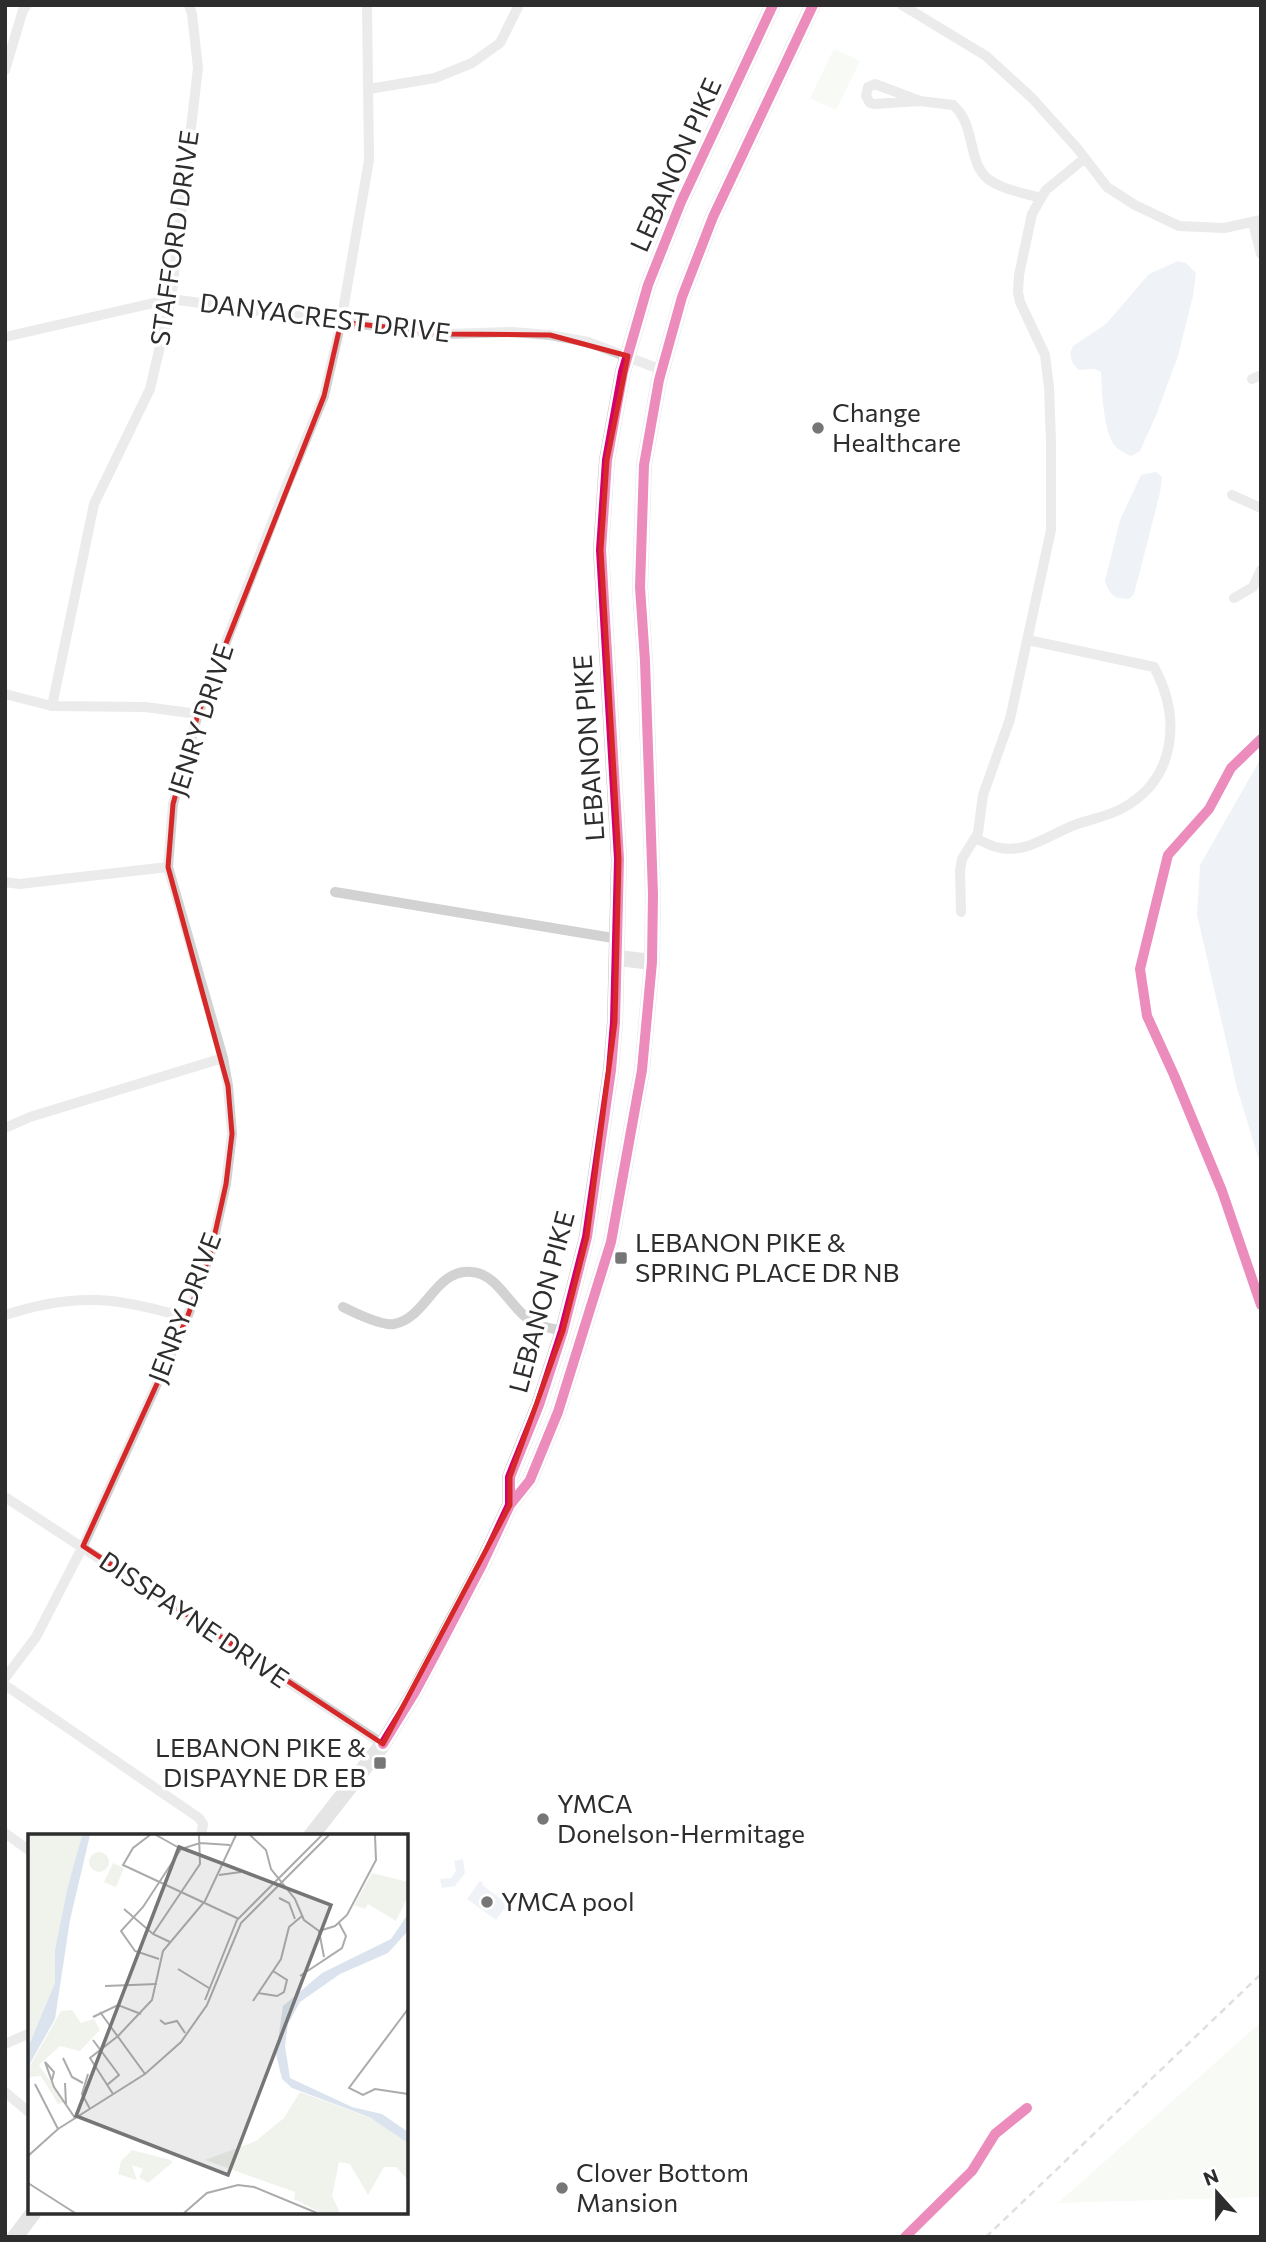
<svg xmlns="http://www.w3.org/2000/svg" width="1266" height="2242" font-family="Commissioner,sans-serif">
<rect width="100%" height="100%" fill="#fff"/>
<!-- green -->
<path fill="#eff3ec" d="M834,49L860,61L836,110L810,98Z
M1261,2022V2197L1058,2203Z"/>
<!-- water -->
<path fill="#dbe4ee" d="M1178,261L1186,263L1196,273L1193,296L1178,356L1157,413L1140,451L1131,456C1126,453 1120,451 1116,447C1104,436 1101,388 1101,372L1094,369L1079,370L1072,362L1070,353L1073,346L1106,324L1149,274Z
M1156,472L1162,477L1160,493L1134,594L1129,599C1115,599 1109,595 1105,581L1120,520L1141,475Z
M1261,758V1167L1237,1088L1197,915L1200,865Z
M463,1859L465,1873L455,1886L442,1888L440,1879L451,1878L456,1871L454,1861Z
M480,1881L483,1883L482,1885L508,1904L496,1920L467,1899Z"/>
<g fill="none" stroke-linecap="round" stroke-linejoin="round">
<!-- minor -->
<path stroke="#d2d2d2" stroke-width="10" d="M902,5L986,56L1032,98L1077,148L1107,187L1135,205L1179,226L1224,228L1261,220
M5,70L23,10L27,5
M369,89L435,78L472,63L500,43L518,7
M920,101L874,104L870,103L866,96L868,87L875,84L920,101L953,105C976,124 967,162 988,179C1003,190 1024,193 1041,198
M1253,223L1261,254
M5,337L171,299L341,322L448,334L512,332L550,335L588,342L662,370
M1252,379L1261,375
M1232,495L1261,508
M1234,598L1253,587L1261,570
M5,694L52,706L145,707L198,714
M52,706L94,504L150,389L171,299L198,68L192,14L189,5
M976,838C983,842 992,847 1001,848C1026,853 1050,835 1072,826C1089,819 1107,817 1123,808C1177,778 1181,717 1154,667L1028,640
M5,882L19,884L168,867
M335,892L619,939
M961,912L960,871L962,859L978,833L983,795L1010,719L1051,530V442L1049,387L1045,355L1020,302L1018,292L1019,275L1032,214L1041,198L1046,190L1085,158
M5,1128L30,1117L223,1058
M343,1307C355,1313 381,1326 394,1324C427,1318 435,1268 472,1272C498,1274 510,1308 532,1322C541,1327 554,1329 563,1331
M5,1315C75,1292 118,1297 187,1318
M5,1497L383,1744
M5,1678L36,1637L83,1546L187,1318L211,1251L226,1184L232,1134L228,1086L223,1058L168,867L173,804L198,714L284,492L324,396L341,322L369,160L367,5
M5,1685L199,1818L203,1824L201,1836
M5,1833L30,1851
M5,2044L30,2033
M5,2092L30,2113"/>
<!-- primary -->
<path stroke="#c5c5c5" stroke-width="16" d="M618,958L652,962
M510,1505V1477L539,1405L563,1331L587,1237L611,1070L615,1022L619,859L601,550L607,460L623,372L648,285L681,202L773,5
M311,1836L383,1744L415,1692L482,1565L510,1505L530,1480L558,1412L611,1242L642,1070L652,962L653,894L645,661L640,587L644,465L659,380L682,297L713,217L813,5
M15,2237L34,2212"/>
<!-- rail -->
<path stroke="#b9b9b9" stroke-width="2.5" stroke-dasharray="7 5" stroke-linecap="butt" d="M986,2237L1261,1974"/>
<!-- cycleway casing -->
<g stroke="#fff" stroke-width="15">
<path id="cycleway" d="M1261,739L1231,768L1209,809L1168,855L1140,969L1147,1016L1174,1075L1222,1191L1261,1305
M510,1505V1477L539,1405L563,1331L587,1237L611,1070L615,1022L619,859L601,550L607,460L623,372L648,285L681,202L773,5
M383,1744L415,1692L436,1653L482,1565L510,1505L530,1480L558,1412L611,1242L642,1070L652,962L653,894L645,661L640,587L644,465L659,380L682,297L713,217L813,5
M905,2237L972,2171L995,2134L1027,2108"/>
</g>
<!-- cycleway -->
<use href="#cycleway" stroke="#d6006c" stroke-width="10"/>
</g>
<!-- marked area -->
<path d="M0 0H1266V2242H0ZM341,322L448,334L550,335L628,356L607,460L601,550L619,859L615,1022L587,1237L563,1331L510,1477V1505L383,1744L83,1546L187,1318L211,1251L226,1184L232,1134L228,1086L168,867L173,804L198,714L324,396Z" fill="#fff" fill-opacity=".55" fill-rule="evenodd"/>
<path fill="none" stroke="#d62828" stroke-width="5" stroke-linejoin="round" d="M341,322L448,334L550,335L628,356L607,460L601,550L619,859L615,1022L587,1237L563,1331L510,1477V1505L383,1744L83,1546L187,1318L211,1251L226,1184L232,1134L228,1086L168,867L173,804L198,714L324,396Z"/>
<!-- markers -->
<g fill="#767676" stroke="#fff" stroke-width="2.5">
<circle cx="818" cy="428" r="7"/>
<rect x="614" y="1251" width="14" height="14" rx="3.5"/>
<rect x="373" y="1756" width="14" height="14" rx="3.5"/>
<circle cx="543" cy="1819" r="7"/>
<circle cx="487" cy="1902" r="7"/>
<circle cx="562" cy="2188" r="7"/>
</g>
<g text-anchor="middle" stroke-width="7" stroke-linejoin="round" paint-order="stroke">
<!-- street labels -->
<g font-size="26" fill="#2d2d2d" stroke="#fff">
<text transform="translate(676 165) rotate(-66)" y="9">LEBANON PIKE</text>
<text transform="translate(175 238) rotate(-82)" y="9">STAFFORD DRIVE</text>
<text transform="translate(325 318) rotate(7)" y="9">DANYACREST DRIVE</text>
<text transform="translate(201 720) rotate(-72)" y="9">JENRY DRIVE</text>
<text transform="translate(589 748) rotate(-94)" y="9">LEBANON PIKE</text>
<text transform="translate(542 1302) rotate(-75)" y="9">LEBANON PIKE</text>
<text transform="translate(185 1308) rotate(-69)" y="9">JENRY DRIVE</text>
<text transform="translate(194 1620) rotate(34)" y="9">DISSPAYNE DRIVE</text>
</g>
<!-- poi labels -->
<g font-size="26" fill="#2d2d2d" stroke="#fff" text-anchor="start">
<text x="832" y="422">Change<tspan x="832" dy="30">Healthcare</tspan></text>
<text x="635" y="1252">LEBANON PIKE &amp;<tspan x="635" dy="30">SPRING PLACE DR NB</tspan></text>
<text x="366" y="1757" text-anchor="end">LEBANON PIKE &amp;<tspan x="366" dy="30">DISPAYNE DR EB</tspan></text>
<text x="557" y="1813">YMCA<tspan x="557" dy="30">Donelson-Hermitage</tspan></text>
<text x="501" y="1911">YMCA pool</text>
<text x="576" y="2182">Clover Bottom<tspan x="576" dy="30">Mansion</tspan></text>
</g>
</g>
<!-- overview -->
<g transform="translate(28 1834)">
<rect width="380" height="380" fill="#fff"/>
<path d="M0,1H59L37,90L32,147L0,231ZM61 28a10 10 0 1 1 20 0a10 10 0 1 1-20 0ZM85,29L96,34L88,53L76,48ZM344,39L380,48V62L368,87L340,70L337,75L326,71ZM44,176L53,189L66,185L72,196L52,217L32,212L11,231L36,268L30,270L13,242L0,243V235L33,177ZM272,258L340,283L371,301L380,309V346L368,333H356L340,361L322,330L311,328L304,362L312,379H293L266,365L267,358L177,326L228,307L256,284ZM104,316L142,326L145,328L120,349L111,343L115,335L104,331L109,346L90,340L93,327Z" fill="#eff3ec"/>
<path d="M62,1L42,86L27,185L0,233V214L27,149V116L40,52L54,2ZM380,80V97L360,119L312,140L272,168L260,190L257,212L262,244L324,273L354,280L380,298V309L341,283L264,254L254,245L248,220L255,172L294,139L363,105Z" fill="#dbe4ee"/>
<path fill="none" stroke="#ababab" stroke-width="2" d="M122,1L105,14L95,31L211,85M128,1L153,15M222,1L238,16L243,35L267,65L276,86L291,97M191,41L213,38M257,67L251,64L261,69L267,85M96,75L125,100L142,108M291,97L307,92L319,81L348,26L347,1M291,97L296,123M125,100L172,30L171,1M131,125L107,117L93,97L115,73L153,15L172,9L202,11M150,135L181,154M272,142L314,114L318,102L311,89M77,152L129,150M230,159L249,162L256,158L259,146L245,137M177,166L209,86L294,1M225,167L253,125L261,93L274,82M380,175L321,254L335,261L347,255L380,260M72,178L117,240M65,183L90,171L113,180M132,186L137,190L149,187L157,199M65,206L91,241L79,251M35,224L44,243L55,249M60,240L54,260L62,275M24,246L26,238L17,228L26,253L47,284M37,249L38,270M7,250L30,295M85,260L62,224L90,202L124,166L135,117L177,67L208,1M0,322L30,295L117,240L153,208L179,171L213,89L301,1M0,349L47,379M156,379L179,359L210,351L226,353L289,379"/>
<path fill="#767676" fill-opacity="0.15" stroke="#767676" stroke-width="3.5" d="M151,13L303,71L200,341L48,282Z"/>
<rect width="380" height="380" fill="none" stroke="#2d2d2d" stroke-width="3.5"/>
</g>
<!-- border -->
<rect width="1266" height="2242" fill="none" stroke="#2d2d2d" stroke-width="14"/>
<!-- north arrow -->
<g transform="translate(1217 2193) rotate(339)" stroke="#ffffff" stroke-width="5" paint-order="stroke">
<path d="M0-5L12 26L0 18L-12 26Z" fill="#2d2d2d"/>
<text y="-10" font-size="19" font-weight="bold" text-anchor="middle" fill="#2d2d2d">N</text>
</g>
</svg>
